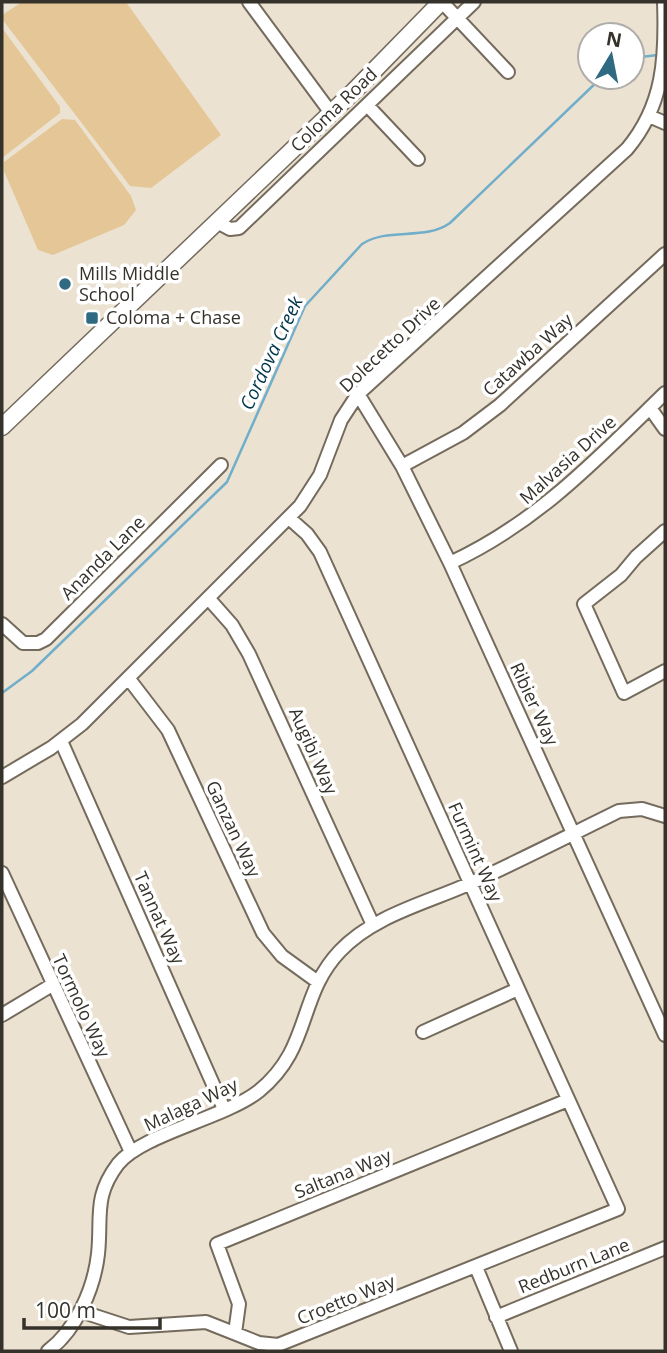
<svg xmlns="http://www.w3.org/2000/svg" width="667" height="1353" font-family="'Open Sans',sans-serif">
<rect width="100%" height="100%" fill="#ece2d2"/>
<!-- green -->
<path fill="#e5c696" d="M22,2H126L221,135L151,188L130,186L2,19V15Z
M2,28L60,107V113L2,158Z
M62,119L75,120L131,196L136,210L124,225L53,255L38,250L4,171V162Z"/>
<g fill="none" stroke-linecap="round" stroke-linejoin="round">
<!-- stream -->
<path stroke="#70aeca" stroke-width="2.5" d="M632,58L658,55
M2,693L32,671L227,482L305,306L362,244C388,227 425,241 450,223L602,77"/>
<!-- minor casing -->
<g stroke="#746b5d" stroke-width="16">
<path id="minor" d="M249,2L331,113
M442,2L508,72
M367,105L418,159
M649,116L665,123
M217,222L230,229L239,228L474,2
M358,394L402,466L450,563L665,1035
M650,408L665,429
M402,466L463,433L500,405L665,254
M665,531L636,557L621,575L584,604L624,693L665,671
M450,563C537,523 597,459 665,393
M209,599L232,625L249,654L373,925
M2,624L23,643H38L46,639L221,465
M129,679L168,730L263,933L282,956L318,982
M61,741L224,1109
M2,777L51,748L82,724L300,506L320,475L341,420L358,394L627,149C664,105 666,57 664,2
M2,873L131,1152
M2,1015L52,985
M423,1032L518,989
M476,1267L511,1351
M80,1311L129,1327L206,1322L259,1343L278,1345L618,1209L320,552L307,534L289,518
M496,1317L665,1248
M235,1333L239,1304L217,1244L568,1100
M48,1351C76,1330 94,1289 98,1254C102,1217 93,1197 118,1164C142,1134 225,1118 259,1091C312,1048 297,996 340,951C374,915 427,903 471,883C521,860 570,835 619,811L642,809L665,816"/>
</g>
<!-- major casing -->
<g stroke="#746b5d" stroke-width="19">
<path id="major" d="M2,427L354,91L441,2"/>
</g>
<!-- minor -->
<use href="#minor" stroke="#fff" stroke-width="12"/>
<!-- major -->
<use href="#major" stroke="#fff" stroke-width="16"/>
</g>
<!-- markers -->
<g fill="#306a82" stroke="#fff" stroke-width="2.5">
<circle cx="65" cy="284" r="7"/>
<rect x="85" y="311" width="14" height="14" rx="3.5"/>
</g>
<g text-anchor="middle" stroke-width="7" stroke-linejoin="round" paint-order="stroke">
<!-- street labels -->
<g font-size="18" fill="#35312b" stroke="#fff">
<text transform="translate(334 110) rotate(-44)" y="6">Coloma Road</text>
<text transform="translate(390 345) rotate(-43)" y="6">Dolecetto Drive</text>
<text transform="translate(528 355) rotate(-42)" y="6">Catawba Way</text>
<text transform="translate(568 460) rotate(-42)" y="6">Malvasia Drive</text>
<text transform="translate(103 558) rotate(-45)" y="6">Ananda Lane</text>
<text transform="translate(534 704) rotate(65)" y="6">Ribier Way</text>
<text transform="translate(313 751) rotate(66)" y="6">Augibi Way</text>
<text transform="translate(233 829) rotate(65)" y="6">Ganzan Way</text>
<text transform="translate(475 852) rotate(66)" y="6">Furmint Way</text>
<text transform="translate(159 918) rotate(66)" y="6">Tannat Way</text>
<text transform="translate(81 1006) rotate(65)" y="6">Tormolo Way</text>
<text transform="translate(191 1105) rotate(-25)" y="6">Malaga Way</text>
<text transform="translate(343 1174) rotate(-22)" y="6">Saltana Way</text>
<text transform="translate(574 1266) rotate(-22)" y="6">Redburn Lane</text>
<text transform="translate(346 1300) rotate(-22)" y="6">Croetto Way</text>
</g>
<!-- poi labels -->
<g font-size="18" fill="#35312b" stroke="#fff" text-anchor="start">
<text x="79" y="280">Mills Middle<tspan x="79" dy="21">School</tspan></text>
<text x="106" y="324">Coloma + Chase</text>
</g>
<!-- water labels -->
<g font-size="19" font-style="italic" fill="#00364a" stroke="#fff">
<text transform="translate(271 353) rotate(-65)" y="7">Cordova Creek</text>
</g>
</g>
<!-- border -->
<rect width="667" height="1353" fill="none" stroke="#35312b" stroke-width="7"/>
<!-- north arrow -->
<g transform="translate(611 56) rotate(10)"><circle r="33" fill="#ffffff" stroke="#aeadaa" stroke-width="2"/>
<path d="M0-5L12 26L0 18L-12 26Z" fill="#306a82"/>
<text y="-10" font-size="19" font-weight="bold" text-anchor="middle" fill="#35312b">N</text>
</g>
<!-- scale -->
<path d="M24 1318v10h136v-10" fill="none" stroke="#35312b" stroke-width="3.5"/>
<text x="35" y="1318" font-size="21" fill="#35312b" stroke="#ffffff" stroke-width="5" paint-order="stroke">100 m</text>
</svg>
